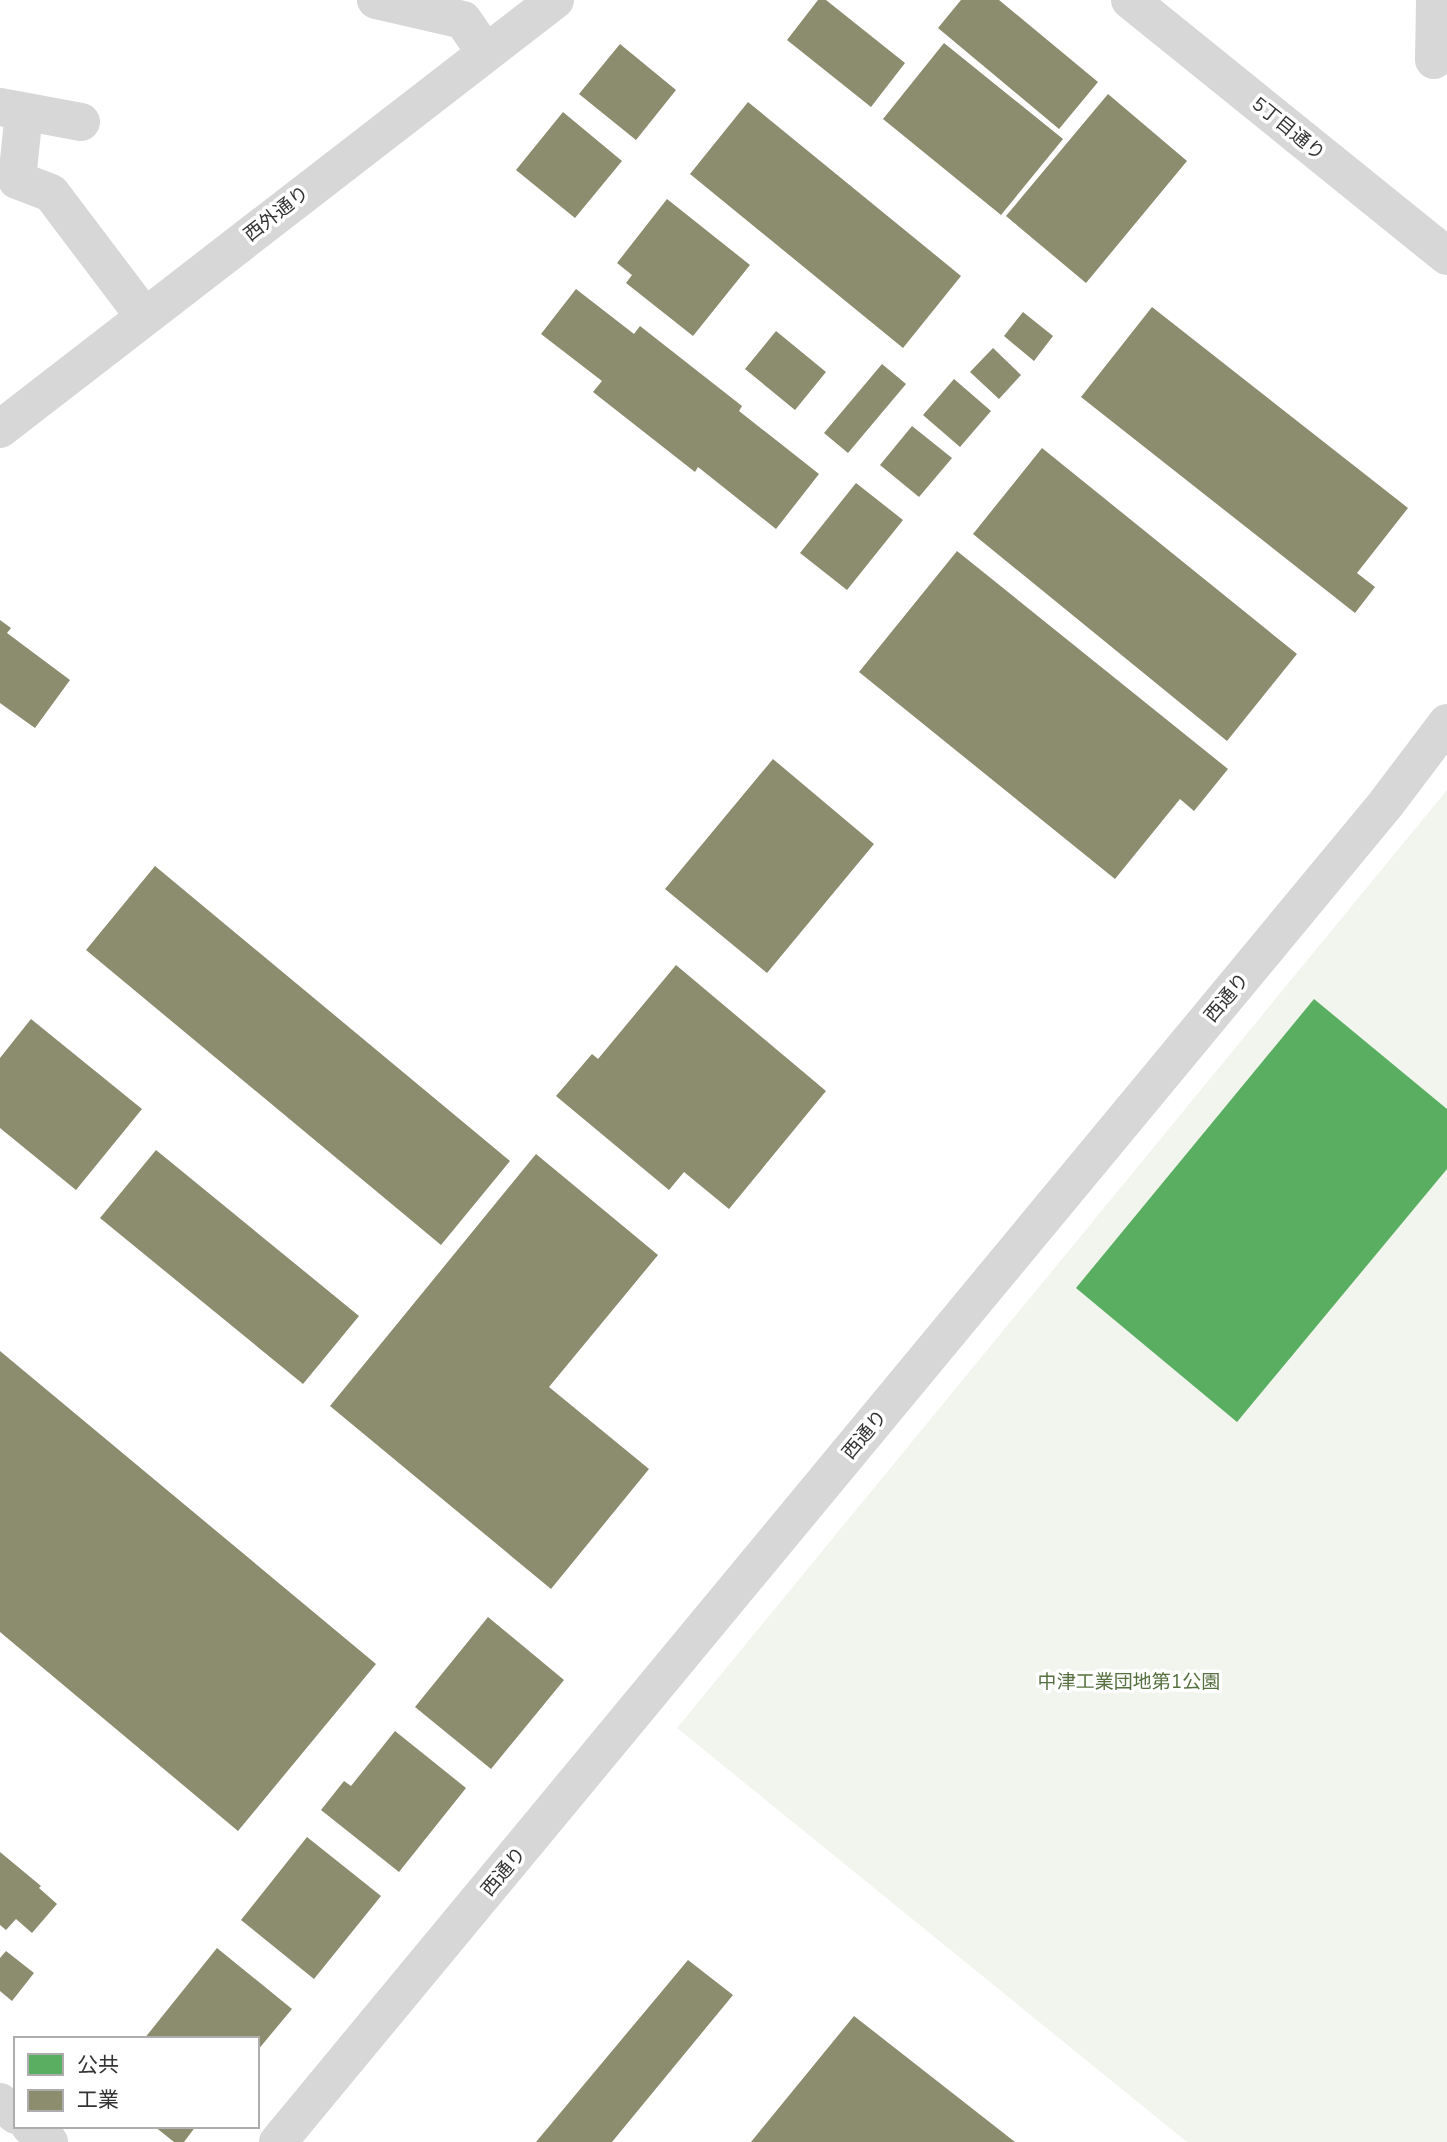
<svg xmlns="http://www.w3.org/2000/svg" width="1447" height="2142" font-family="'Nunito Sans','Noto Sans JP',sans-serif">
<rect width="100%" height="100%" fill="#fff"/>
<!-- green -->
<path fill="#f1f5ed" d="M1447,790V2142H1187L677,1728Z"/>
<!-- public -->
<path fill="#5aae61" d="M1314,999L1447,1109V1169L1237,1422L1076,1288Z"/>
<!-- industry -->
<path fill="#8c8c6e" d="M818,0H826L905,63L871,107L787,40Z
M961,0H999L1098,82L1059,129L938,28Z
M944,43L1063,139L1001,215L883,119Z
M620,44L676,90L636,140L579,94Z
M1108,94L1187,161L1086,283L1006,216Z
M748,102L961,276L903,348L690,174Z
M563,112L622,161L575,218L516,170Z
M667,199L750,265L693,336L626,283L632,275L617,263Z
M576,289L634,334L640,326L742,406L739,411L819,474L776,529L698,467L695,472L593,392L602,381L541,334Z
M1152,307L1408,508L1357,573L1375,587L1355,613L1081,397Z
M1023,312L1053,336L1034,361L1004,336Z
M776,331L826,372L795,410L745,369Z
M993,348L1021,375L999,399L970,372Z
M882,364L906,384L848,453L824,433Z
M954,379L991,411L960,447L923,415Z
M912,426L952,458L919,497L880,465Z
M1042,448L1297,654L1227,741L973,534Z
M856,483L903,520L847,590L800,553Z
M957,551L1228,769L1194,811L1180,799L1115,879L859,672Z
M0,620L11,628L7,633L70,680L35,728L0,703Z
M773,759L874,844L767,973L665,889Z
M155,866L510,1161L441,1245L86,950Z
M676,965L826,1091L729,1209L684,1172L669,1190L556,1096L592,1054L598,1059Z
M31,1019L142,1109L76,1190L0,1128V1058Z
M156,1150L359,1316L303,1384L100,1218Z
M536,1154L658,1255L549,1387L649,1469L551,1589L330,1406Z
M0,1351L376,1664L238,1831L0,1632Z
M488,1617L564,1680L491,1769L415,1707Z
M395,1731L466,1788L399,1872L321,1810L344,1781L351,1786Z
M307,1837L381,1896L314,1979L241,1920Z
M0,1852L41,1886L39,1888L57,1904L32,1933L16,1919L6,1930L0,1925Z
M217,1948L292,2009L257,2051V2039H144Z
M6,1951L34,1973L12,2001L0,1991V1958Z
M688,1960L733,1995L612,2142H536Z
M854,2016L1015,2142H751Z
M154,2126H196L184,2142H174Z"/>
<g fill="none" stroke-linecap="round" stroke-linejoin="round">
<!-- minor -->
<path stroke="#d7d7d7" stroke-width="38" d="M376,0L463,20L485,52
M1130,0L1447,256
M1434,60L1435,0
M0,107L81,122
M24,112L17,180L51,193L144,316
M0,429L555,0
M0,2102L16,2115
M30,2126L49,2142
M278,2142L1385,805L1447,723"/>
</g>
<g text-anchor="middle" stroke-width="7" stroke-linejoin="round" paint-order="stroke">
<!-- street labels -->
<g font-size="19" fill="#333" stroke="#fff">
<text transform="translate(1289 128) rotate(39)" y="7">5丁目通り</text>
<text transform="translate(276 213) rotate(-38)" y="7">西外通り</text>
<text transform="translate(1226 997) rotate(-50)" y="7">西通り</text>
<text transform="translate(864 1434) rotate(-50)" y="7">西通り</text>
<text transform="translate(503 1871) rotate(-50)" y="7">西通り</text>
</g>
<!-- park labels -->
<g font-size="19" fill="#56703f" stroke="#fff">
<text x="1129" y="1688">中津工業団地第1公園</text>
</g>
</g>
<!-- legend -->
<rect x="14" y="2037" width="245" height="91" fill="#ffffff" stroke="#adadad" stroke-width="2"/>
<rect x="28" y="2054" width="35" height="21" fill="#5aae61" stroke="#adadad" stroke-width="2"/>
<text x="77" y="2072" font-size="21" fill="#333333">公共</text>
<rect x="28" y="2090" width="35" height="21" fill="#8c8c6e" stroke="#adadad" stroke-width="2"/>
<text x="77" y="2107" font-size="21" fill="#333333">工業</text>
</svg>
